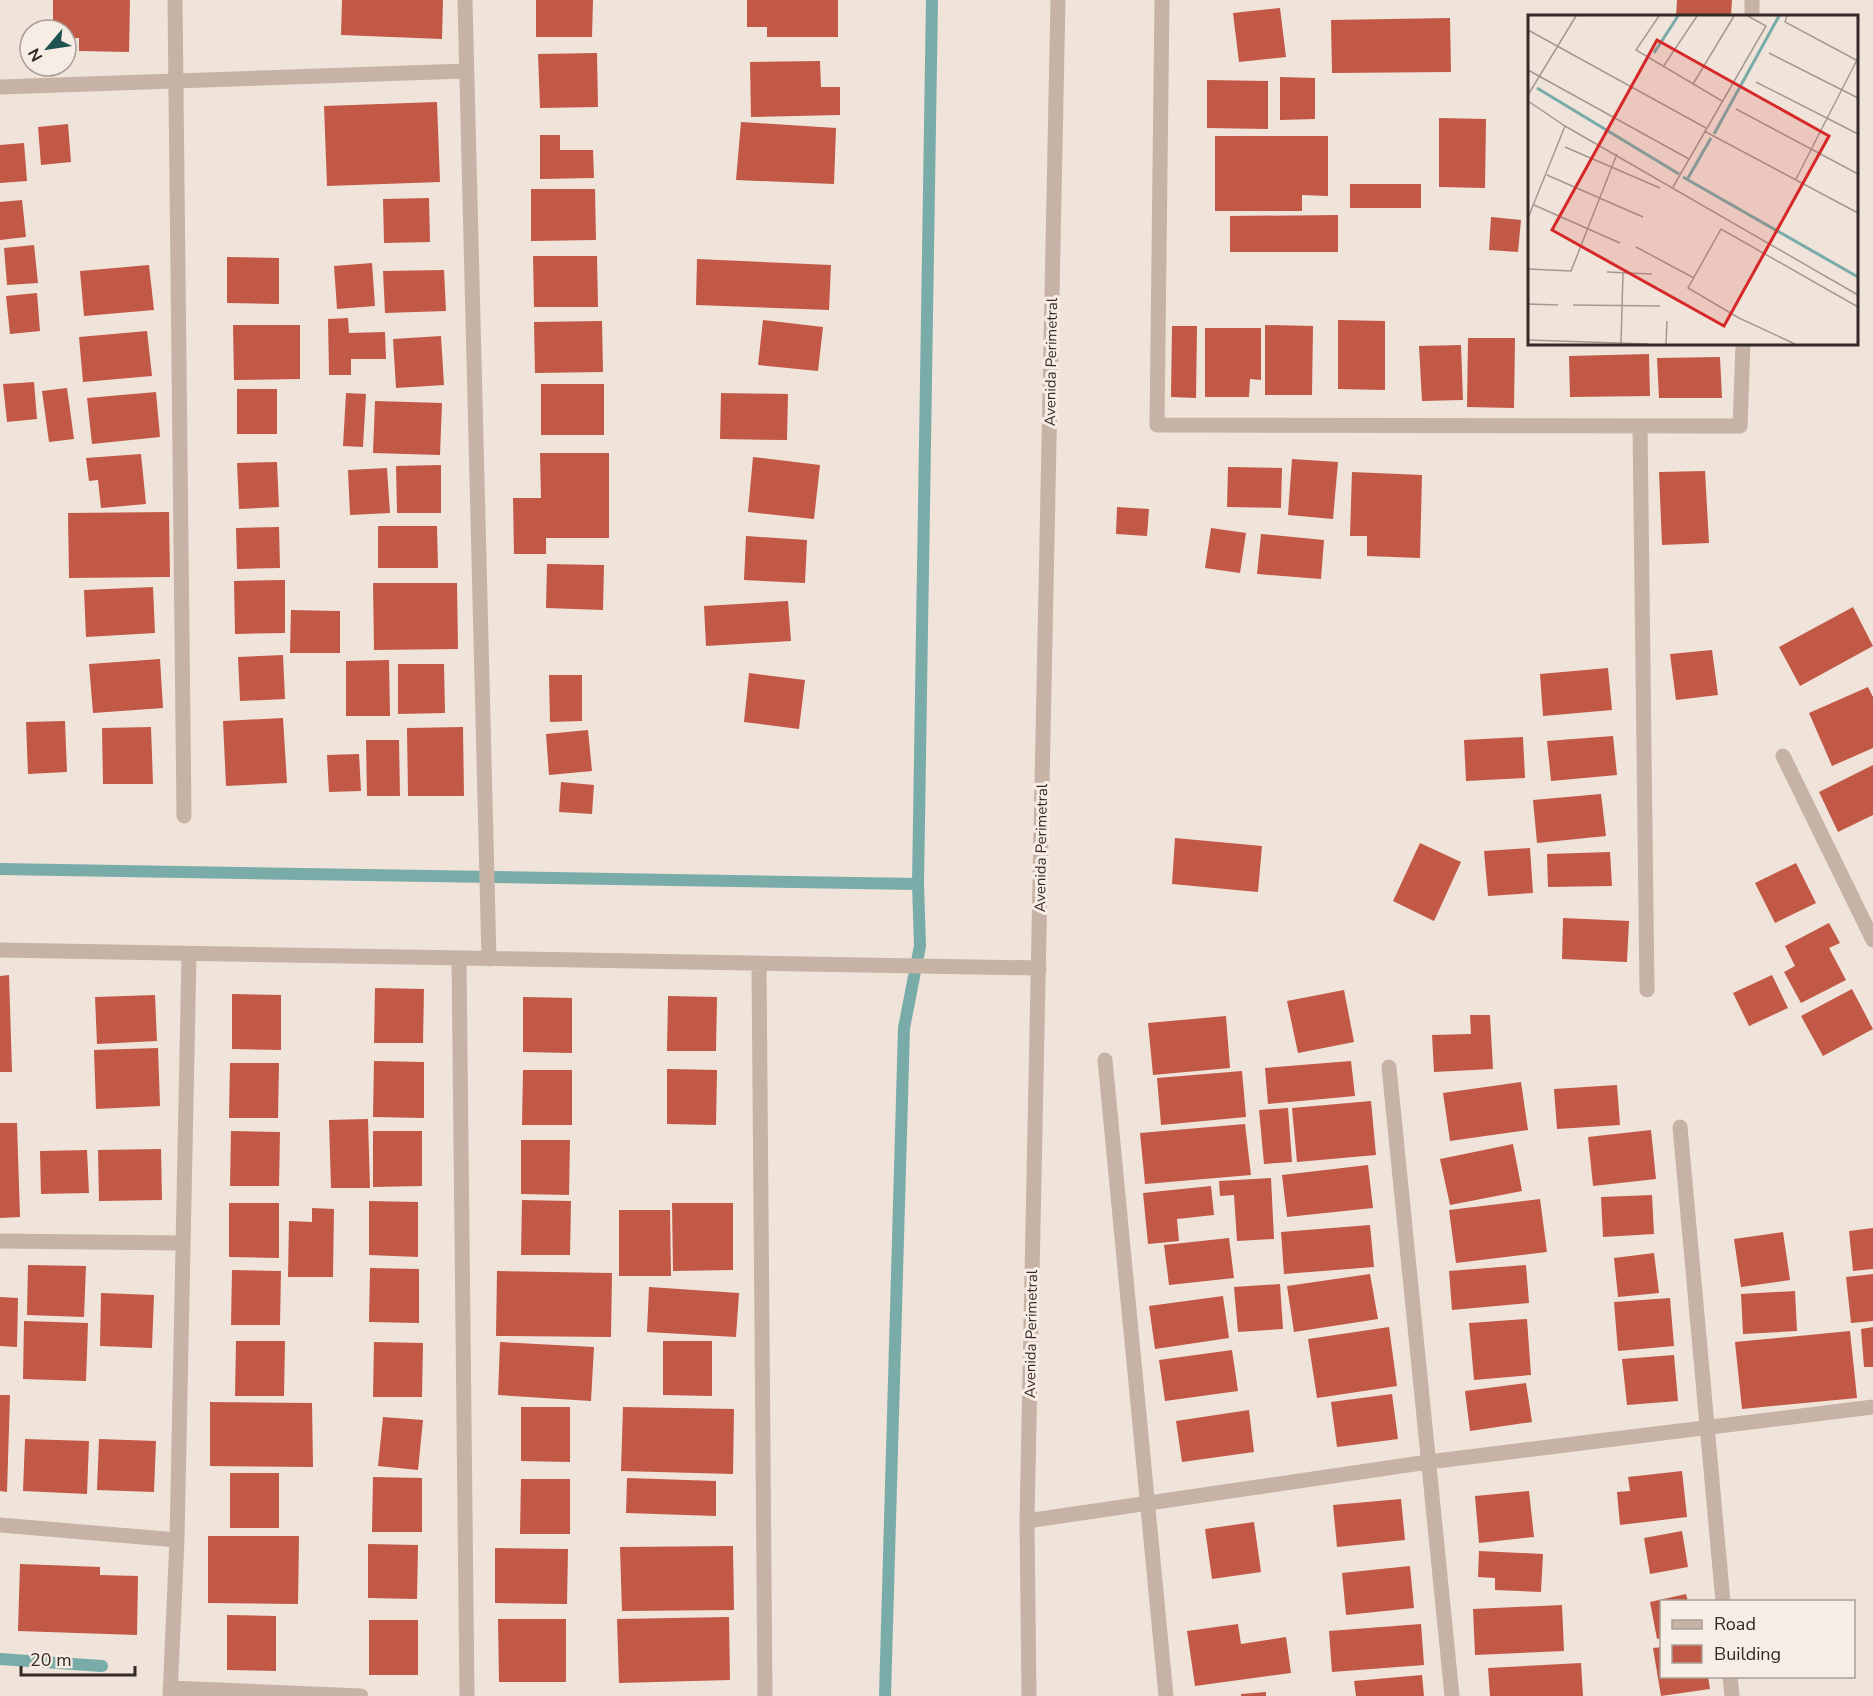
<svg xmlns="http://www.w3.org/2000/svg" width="1873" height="1696" font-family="'Nunito Sans',sans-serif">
<rect width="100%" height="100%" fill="#f0e3d9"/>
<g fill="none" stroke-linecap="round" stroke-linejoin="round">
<!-- stream -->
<path stroke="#79aca9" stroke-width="12" d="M0,869L918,884
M0,1659L102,1666
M885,1696L904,1028L920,946L918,884L932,0"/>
</g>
<!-- building -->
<path fill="#c15946" d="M53,0H130L129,52L79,51V38H66V30H53Z
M342,0H443L442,39L341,35Z
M536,0H593L592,37H536Z
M747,0H838V37H767V27H747Z
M1677,0H1732L1731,16H1676Z
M1280,8L1286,57L1239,62L1233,13Z
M1450,18L1451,72L1332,73L1331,20Z
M597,53L598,107L540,108L538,54Z
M820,61L821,87H840V115L751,117L750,62Z
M1280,77L1315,78V119L1280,120Z
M1207,80L1268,81V129L1207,128Z
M437,102L440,182L327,186L324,106Z
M1439,118L1486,119L1485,188L1439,187Z
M741,122L836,128L834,184L736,180Z
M68,124L71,162L41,165L38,127Z
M540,135H560V150H593L594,178L540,179Z
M1215,136H1328V196L1302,195V211H1215Z
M24,143L27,181L0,183V145Z
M1350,184H1421V208H1350Z
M531,189H595L596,240L531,241Z
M429,198L430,242L384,243L383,199Z
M22,200L26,237L0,240V202Z
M1338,215V252H1230V216Z
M1491,217L1521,220L1518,252L1489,250Z
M34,245L38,283L7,285L4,248Z
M533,256H597L598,307H534Z
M227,257L279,258V304L227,303Z
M697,259L831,265L829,310L696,305Z
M372,263L375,306L337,309L334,266Z
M149,265L154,310L84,316L80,271Z
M444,270L446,311L385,313L383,271Z
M37,293L40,331L10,334L6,296Z
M348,318L349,333L385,332L386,359H351V375H329L328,319Z
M763,320L823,327L818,371L758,365Z
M1338,320L1385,321V390L1338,389Z
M602,321L603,372L535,373L534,322Z
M233,325H300V379L234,380Z
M1265,325L1313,326L1312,395H1265Z
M1172,326H1197L1196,398L1171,397Z
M1205,328H1261V380L1250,379L1249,397H1205Z
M147,331L152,376L83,382L79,337Z
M441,336L444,385L396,388L393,339Z
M1468,338H1515L1514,408L1467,407Z
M1461,345L1463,400L1422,401L1419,346Z
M1649,354L1650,396L1570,397L1569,356Z
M1720,357L1722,398H1659L1657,358Z
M34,382L37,419L7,422L3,384Z
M541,384H604V435H541Z
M67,388L74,439L49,442L42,391Z
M237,389H277V434H237Z
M156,392L160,437L92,444L87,398Z
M346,393L366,394L363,447L343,446Z
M721,393L788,394L787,440L720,439Z
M375,401L442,403L440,455L373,453Z
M540,453H609V538H546V554H514L513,498H541Z
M141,454L146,504L101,508L98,480L89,481L86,458Z
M753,457L820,465L814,519L748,512Z
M1292,459L1338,462L1333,519L1288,515Z
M277,462L279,507L239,509L237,463Z
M441,465V513H397L396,466Z
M1228,467L1282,468L1281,508L1227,507Z
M387,468L390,513L350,515L348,470Z
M1705,471L1709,543L1662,545L1659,472Z
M1352,472L1422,475L1420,558L1367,556V536H1350Z
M1117,507L1149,509L1147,536L1116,534Z
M169,512L170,577L69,578L68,513Z
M378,526H437L438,568H378Z
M279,527L280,568L237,569L236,528Z
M1211,528L1246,533L1240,573L1205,568Z
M1261,534L1324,540L1321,579L1257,574Z
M746,536L807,540L805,583L744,580Z
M547,564L604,565L603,610L546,608Z
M285,580V633L235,634L234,581Z
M373,583H457L458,649L374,650Z
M153,587L155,633L86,637L84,590Z
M788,601L791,641L706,646L704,606Z
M1853,607L1873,646L1800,686L1779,647Z
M291,610L340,611V653H290Z
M1712,650L1718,695L1676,700L1670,654Z
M283,655L285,699L240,701L238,657Z
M160,659L163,708L93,713L89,664Z
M389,660L390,716H346V661Z
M398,664H444L445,713L398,714Z
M1608,668L1612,710L1543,716L1540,674Z
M749,673L805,680L799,729L744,722Z
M549,675H582V721L550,722Z
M1868,687L1873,697V748L1832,766L1809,713Z
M283,718L287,783L226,786L223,721Z
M65,721L67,772L28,774L26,722Z
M151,727L153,784H103L102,728Z
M463,727L464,796H408L407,728Z
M588,730L592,771L549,775L546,734Z
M1613,736L1617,775L1551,781L1547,741Z
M1523,737L1525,778L1466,781L1464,740Z
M366,740H399L400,796H367Z
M359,754L361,791L329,792L327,755Z
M1873,765V815L1838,832L1819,792Z
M561,782L594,785L592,814L559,812Z
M1601,794L1606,836L1537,843L1533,800Z
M1175,838L1262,846L1258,892L1172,884Z
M1420,843L1461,862L1434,921L1393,901Z
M1530,848L1533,893L1488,896L1484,851Z
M1610,852L1612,886L1548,887L1547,854Z
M1796,863L1816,903L1775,923L1755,883Z
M1563,918L1629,921L1627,962L1562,959Z
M1829,923L1840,943L1829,948L1846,980L1801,1003L1784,972L1795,966L1785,946Z
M9,975L12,1072H0V976Z
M1772,975L1788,1008L1749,1026L1733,993Z
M375,988L424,989L423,1043H374Z
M1852,989L1873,1029L1823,1056L1801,1016Z
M1344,990L1354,1042L1298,1053L1287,1001Z
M232,994L281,995V1050L232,1049Z
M155,995L157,1041L97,1044L95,997Z
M668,996L717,997L716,1051H667Z
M523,997L572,998V1053L523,1052Z
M1470,1015H1490L1493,1069L1434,1072L1432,1035L1471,1034Z
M1226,1016L1230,1068L1153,1075L1148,1023Z
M158,1048L160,1106L96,1109L94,1050Z
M374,1061L424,1062V1118L373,1117Z
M1351,1061L1355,1096L1268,1104L1265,1068Z
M230,1063H279L278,1118H229Z
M667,1069L717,1070L716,1125L667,1124Z
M523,1070H572V1125H522Z
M1242,1071L1246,1117L1161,1125L1157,1078Z
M1521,1082L1528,1130L1450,1141L1443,1093Z
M1617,1085L1620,1125L1557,1129L1554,1089Z
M1371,1101L1376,1155L1297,1162L1292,1108Z
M1288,1108L1292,1162L1264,1164L1259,1110Z
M368,1119L370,1188H331L329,1120Z
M0,1123H17L20,1217L0,1218Z
M1245,1124L1251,1175L1145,1184L1140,1133Z
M1651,1130L1656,1179L1593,1186L1588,1137Z
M231,1131L280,1132L279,1186H230Z
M373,1131H422V1186L373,1187Z
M521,1140H570L569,1195L521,1194Z
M1513,1144L1522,1191L1450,1205L1440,1159Z
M161,1149L162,1200L99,1201L98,1150Z
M87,1150L89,1193L41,1194L40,1151Z
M1368,1165L1373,1208L1287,1217L1282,1175Z
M1271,1178L1274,1239L1237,1241L1234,1195L1220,1196L1219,1181Z
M1211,1186L1214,1215L1177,1219L1179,1241L1148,1244L1143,1193Z
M1652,1195L1654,1234L1603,1237L1601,1197Z
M1540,1199L1547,1252L1456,1263L1449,1210Z
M522,1200L571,1201L570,1255H521Z
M369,1201L418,1202V1257L369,1255Z
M229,1203H279V1258L229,1257Z
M672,1203H733V1270L673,1271Z
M312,1208L334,1209L333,1277H288L289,1221L312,1222Z
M619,1210H670L671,1276H619Z
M1370,1225L1374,1267L1284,1274L1281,1232Z
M1873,1228V1269L1853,1271L1849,1231Z
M1783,1232L1790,1280L1741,1287L1734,1239Z
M1229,1238L1234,1278L1169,1285L1164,1245Z
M1654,1253L1659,1293L1618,1297L1614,1258Z
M28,1265L86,1266L84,1317L27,1315Z
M1526,1265L1529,1303L1452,1310L1449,1271Z
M370,1268L419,1269V1323L369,1322Z
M232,1270L281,1271L280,1325H231Z
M497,1271L612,1273L611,1337L496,1336Z
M1370,1274L1378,1319L1294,1332L1287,1286Z
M1873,1274V1321L1851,1323L1846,1277Z
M1280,1284L1283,1329L1238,1332L1234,1287Z
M649,1287L739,1293L736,1337L647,1332Z
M1795,1291L1797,1331L1743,1334L1741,1294Z
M101,1293L154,1295L152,1348L100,1346Z
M1223,1296L1229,1338L1155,1349L1149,1306Z
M0,1297L18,1298L17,1347L0,1346Z
M1670,1298L1674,1346L1618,1351L1614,1302Z
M1527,1319L1531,1375L1474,1380L1469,1323Z
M24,1321L88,1323L86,1381L23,1379Z
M1389,1327L1397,1386L1317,1398L1308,1339Z
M1873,1327V1367H1864L1861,1329Z
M1850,1331L1857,1398L1742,1409L1735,1342Z
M236,1341H285L284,1396H235Z
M663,1341H712V1396L663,1395Z
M374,1342L423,1343L422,1397H373Z
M500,1342L594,1347L591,1401L498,1395Z
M1232,1350L1238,1391L1165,1401L1159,1360Z
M1674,1355L1678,1401L1627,1405L1622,1359Z
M1526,1383L1532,1422L1470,1431L1465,1391Z
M1392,1394L1398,1439L1337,1447L1331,1402Z
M0,1395H10L7,1492L0,1491Z
M210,1402L312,1403L313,1467L210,1466Z
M521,1407H570V1462L521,1461Z
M623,1407L734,1409L733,1474L621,1471Z
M1249,1410L1254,1452L1182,1462L1176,1421Z
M383,1417L423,1420L418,1470L378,1466Z
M25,1439L89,1441L87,1494L23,1491Z
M99,1439L156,1441L154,1492L97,1490Z
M1682,1471L1687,1517L1620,1525L1617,1492L1630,1491L1628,1477Z
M230,1473H279V1528H230Z
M373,1477L422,1478V1532H372Z
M627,1478L716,1481V1516L626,1513Z
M521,1479H570V1534H520Z
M1529,1491L1534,1537L1479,1543L1475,1496Z
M1401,1499L1405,1540L1337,1547L1333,1505Z
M1254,1522L1261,1572L1212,1579L1205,1529Z
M1682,1531L1688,1567L1650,1574L1644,1538Z
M208,1536H299L298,1604L208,1603Z
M368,1544L418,1545L417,1599L368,1598Z
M733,1546L734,1610L622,1611L620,1547Z
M495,1548L568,1549L567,1604L495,1603Z
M1479,1551L1543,1554L1541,1592L1495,1590V1578L1478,1577Z
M20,1564L100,1567V1575L138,1576L137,1635L18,1631Z
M1410,1566L1414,1608L1346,1615L1342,1573Z
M1686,1594L1688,1602H1662V1638L1657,1639L1650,1602Z
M1562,1605L1564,1651L1475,1655L1473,1609Z
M227,1615L276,1616V1671L227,1670Z
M729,1617L730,1680L619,1683L617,1619Z
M498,1619H566V1682H499Z
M369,1620H418V1675H369Z
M1238,1624L1241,1644L1286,1637L1291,1673L1195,1686L1187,1631Z
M1421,1624L1424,1665L1332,1672L1329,1631Z
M1662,1647V1676H1708L1710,1689L1661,1696L1653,1648Z
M1581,1663L1583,1696H1490L1488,1668Z
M1422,1675L1424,1696H1356L1354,1681Z
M1266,1692V1696H1241V1694Z"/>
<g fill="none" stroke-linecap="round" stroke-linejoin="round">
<!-- minor -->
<path stroke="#c7b2a6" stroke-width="15" d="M175,0L184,816
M465,0L489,959
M1162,0L1157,425L1740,426L1743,344
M1752,16V0
M0,87L466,71
M1640,426L1647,990
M1783,756L1873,940
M0,950L1039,968
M459,959L467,1696
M759,964L765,1696
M1105,1060L1166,1696
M1389,1067L1452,1696
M1680,1127L1723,1602
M0,1241L183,1243
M1027,1521L1428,1462L1873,1407
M0,1525L177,1540
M1730,1676L1732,1696
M170,1688L361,1696
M170,1696L177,1540L189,955
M1029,1696L1027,1521L1058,0"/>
</g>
<g text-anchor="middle" stroke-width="6" stroke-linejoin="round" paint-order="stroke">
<!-- street labels -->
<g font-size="15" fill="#332926" stroke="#f8ede5">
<text transform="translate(1051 362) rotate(-89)" y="5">Avenida Perimetral</text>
<text transform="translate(1041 848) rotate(-89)" y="5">Avenida Perimetral</text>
<text transform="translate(1031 1334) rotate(-89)" y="5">Avenida Perimetral</text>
</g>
</g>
<!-- overview -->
<g transform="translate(1528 15)">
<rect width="330" height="330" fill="#f0e3d9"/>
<path fill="none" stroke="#79aca9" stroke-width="3" d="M126,38L150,1M9,73L151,159M186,119L251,1M155,162L330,262M160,163L183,123"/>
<path fill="none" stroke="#a49991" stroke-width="1.5" d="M131,1L108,35L194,86M259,1L257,7L330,46M0,15L178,113M241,38L330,83M135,52L169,1M0,55L161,144M228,67L330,119M165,69L206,1M0,80L48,1M0,86L37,111L330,280M208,94L330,159M85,103L120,43M176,116L330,198M37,132L132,173M19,160L115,202M268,164L330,43M145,172L238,11L220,1M6,190L92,228M0,203L37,111M108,232L166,263M0,254L43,256L89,139M79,257L124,259M0,289L30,290M45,290L132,291M0,325L120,329M93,328L95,258M138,329L139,306M267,329L211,303L160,273L193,214L330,292"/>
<path fill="#d62828" fill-opacity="0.15" stroke="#d62828" stroke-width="3" d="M129,25L301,121L196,311L24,215Z"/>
<rect width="330" height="330" fill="none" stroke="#332926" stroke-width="3"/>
</g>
<!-- legend -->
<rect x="1660" y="1600" width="195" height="78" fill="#f8ede5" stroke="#a99f99" stroke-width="1.5"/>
<rect x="1672" y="1620" width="30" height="9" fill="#c7b2a6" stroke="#a99f99" stroke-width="1.5"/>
<text x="1714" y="1630" font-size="18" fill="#332926">Road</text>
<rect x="1672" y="1645" width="30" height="18" fill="#c15946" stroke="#a99f99" stroke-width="1.5"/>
<text x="1714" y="1660" font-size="18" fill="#332926">Building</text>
<!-- north arrow -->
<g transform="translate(48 48) rotate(241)"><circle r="28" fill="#f8ede5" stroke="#a99f99" stroke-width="1.5"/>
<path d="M0-4.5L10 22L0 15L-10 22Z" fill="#1e5352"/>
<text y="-9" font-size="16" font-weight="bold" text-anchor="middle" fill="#332926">N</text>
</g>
<!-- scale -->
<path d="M21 1666v9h114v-9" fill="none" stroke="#332926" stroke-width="3"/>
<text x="30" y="1666" font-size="18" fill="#332926" stroke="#f8ede5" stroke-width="4.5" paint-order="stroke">20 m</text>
</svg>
